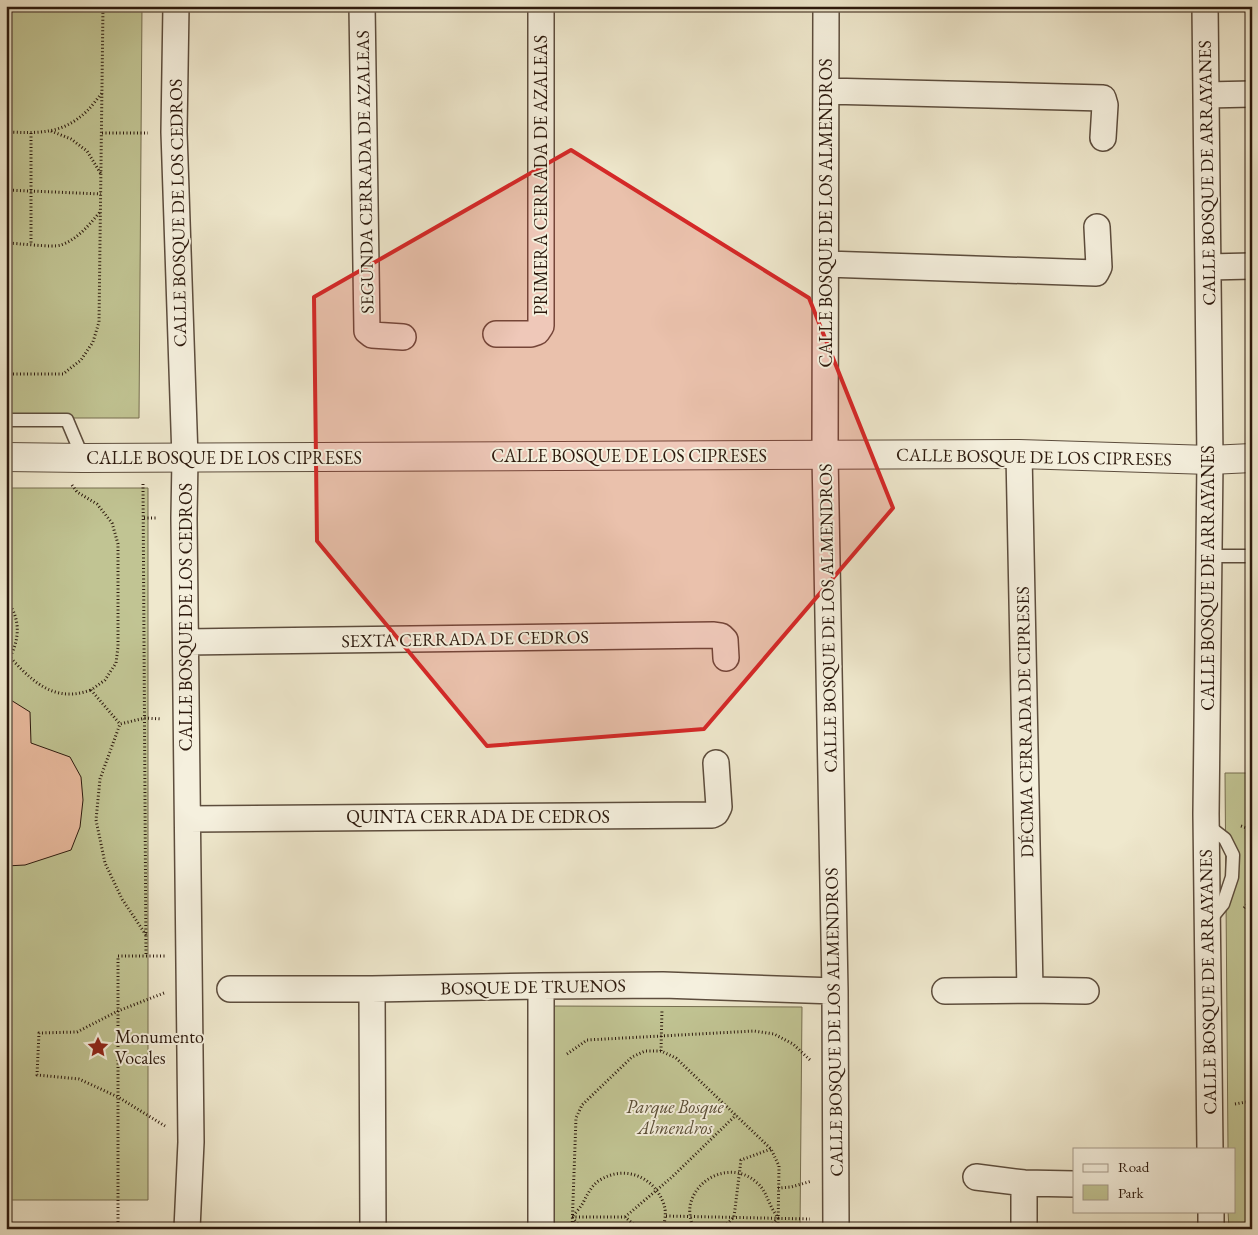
<svg xmlns="http://www.w3.org/2000/svg" width="1258" height="1235" font-family="'EB Garamond',serif">
<rect width="100%" height="100%" fill="#efe8cd"/>
<filter id="stains"><feTurbulence type="fractalNoise" baseFrequency=".004" numOctaves="4"/><feColorMatrix values="0 0 0 0 .2 0 0 0 0 .09 0 0 0 0 .02 0 0 0 .5 -.17"/></filter>
<radialGradient id="worn" r=".72"><stop offset=".6" stop-color="#630" stop-opacity="0"/><stop offset="1" stop-color="#630" stop-opacity=".3"/></radialGradient>
<!-- green -->
<path fill="#c1c493" stroke="#766e50" d="M6,6H142L139,418H6Z
M6,488H148V1200H7Z
M1225,773H1252V1229H1229L1228,1211H1234V1149H1228Z
M549,1006L802,1007L800,1229H548Z"/>
<!-- building -->
<path fill="#e9ba9e" stroke="#2c190d" d="M6,697L30,712L31,743L70,757L81,777L83,800L80,827L71,850L25,865L6,866Z"/>
<g fill="none" stroke-linecap="round" stroke-linejoin="round">
<!-- service casing -->
<g stroke="#5d4d3d" stroke-width="15">
<path id="service" d="M6,420H67L83,458
M1209,556H1252
M1207,825L1225,839L1233,855L1232,877L1223,904L1209,921"/>
</g>
<!-- minor casing -->
<g stroke="#5d4d3d" stroke-width="28">
<path id="minor" d="M176,6L174,132L185,458L184,518L191,1142L187,1229
M362,6L367,331L372,335L403,337
M826,6L825,455L835,991L836,1229
M1205,6L1210,460L1206,814L1210,1149
M826,91L1103,98L1105,105L1103,138
M1206,95L1252,94
M826,264L1096,273L1099,267L1097,227
M1208,267L1252,266
M496,334H531L537,332L541,326V6
M1019,454L1030,990
M186,642L714,635L721,636L725,640L726,658
M188,819L712,815L716,813L719,807L716,763
M230,989H372L541,986L663,985L835,991
M372,989L373,1229
M945,991L1030,990L1086,991
M976,1177L1024,1183L1074,1184
M1024,1183V1229
M1211,1211V1229
M541,1229V986"/>
</g>
<!-- tertiary casing -->
<g stroke="#5d4d3d" stroke-width="30">
<path id="tertiary" d="M6,457L83,458L1019,454L1210,460L1252,458"/>
</g>
<!-- path -->
<path stroke="#2c190d" stroke-width="3" stroke-dasharray="1 2.5" stroke-linecap="butt" d="M51,131L71,139L87,151L101,174
M6,132C38,133 62,135 87,111C92,106 97,99 102,93
M31,133V244
M102,133H148
M6,190L101,194
M6,243C17,243 53,248 61,245C78,239 89,225 100,212
M6,374H63L81,360L93,342L99,322L103,6
M143,484L146,956
M72,485L77,492L97,504L112,523L118,544V647L116,663L105,680L91,690L120,724
M144,518H158
M6,600C22,618 20,644 6,663
M6,653C24,672 43,695 71,694C78,694 85,692 91,690
M1241,826L1252,830
M1244,908L1252,899
M146,935L122,899L105,863L96,820L100,779L120,724L145,718L162,719
M164,993L118,1011L77,1032L39,1033L37,1075L79,1079L118,1097L165,1126
M661,1051L662,1009
M567,1054L587,1040L754,1031L774,1034L793,1044L810,1060
M1235,1104L1252,1101
M778,1188L791,1187L812,1181
M666,1216L810,1219
M572,1217H625L639,1229
M625,1217L672,1177L736,1115
M118,1229V956H165
M572,1229L576,1118L582,1105L632,1057L645,1051H661L676,1058L771,1149L779,1166L778,1229
M582,1229L572,1217C576,1212 581,1207 584,1201C588,1193 592,1185 600,1180C624,1165 653,1176 663,1202C667,1211 665,1220 663,1229
M693,1229C691,1220 688,1211 691,1202C699,1175 734,1162 756,1182C764,1188 766,1196 770,1204C772,1209 775,1213 778,1218L768,1229
M722,1229L734,1217L741,1160L771,1149"/>
<!-- service -->
<use href="#service" stroke="#f5f0de" stroke-width="12"/>
<!-- minor -->
<use href="#minor" stroke="#f5f0de" stroke-width="25"/>
<!-- tertiary -->
<use href="#tertiary" stroke="#f5f0de" stroke-width="28"/>
</g>
<!-- marked area -->
<path fill="#d62828" fill-opacity="0.2" stroke="#d62828" stroke-width="4" stroke-linejoin="round" d="M571,150L809,298L893,508L704,729L487,746L317,541L314,297Z"/>
<!-- icons -->
<defs>
<g id="sight-bare" transform="scale(1.725)"><path d="M0-6L1.8-2.2L6-1.7L2.9 1.2L3.7 5.4L0 3.3L-3.7 5.4L-2.9 1.2L-6-1.7L-1.8-2.2Z" fill="#8f2418" stroke="#f5f0de" stroke-width="2.5" paint-order="stroke"/></g>
</defs>
<g fill-rule="evenodd">
<use href="#sight-bare" x="98" y="1047"/>
</g>
<g text-anchor="middle" stroke-width="4" stroke-linejoin="round" paint-order="stroke">
<!-- street labels -->
<g font-size="18" fill="#2c190d" stroke="#f5f0de">
<text transform="translate(365 172) rotate(-91)" y="6">SEGUNDA CERRADA DE AZALEAS</text>
<text transform="translate(1207 173) rotate(-91)" y="6">CALLE BOSQUE DE ARRAYANES</text>
<text transform="translate(541 175) rotate(-90)" y="6">PRIMERA CERRADA DE AZALEAS</text>
<text transform="translate(178 213) rotate(-91)" y="6">CALLE BOSQUE DE LOS CEDROS</text>
<text transform="translate(826 213) rotate(-90)" y="6">CALLE BOSQUE DE LOS ALMENDROS</text>
<text x="629" y="462">CALLE BOSQUE DE LOS CIPRESES</text>
<text transform="translate(1034 457) rotate(1)" y="6">CALLE BOSQUE DE LOS CIPRESES</text>
<text x="224" y="464">CALLE BOSQUE DE LOS CIPRESES</text>
<text transform="translate(1208 578) rotate(-90)" y="6">CALLE BOSQUE DE ARRAYANES</text>
<text transform="translate(186 617) rotate(-90)" y="6">CALLE BOSQUE DE LOS CEDROS</text>
<text transform="translate(828 618) rotate(-91)" y="6">CALLE BOSQUE DE LOS ALMENDROS</text>
<text transform="translate(465 639) rotate(-1)" y="6">SEXTA CERRADA DE CEDROS</text>
<text transform="translate(1025 722) rotate(-91)" y="6">DÉCIMA CERRADA DE CIPRESES</text>
<text x="478" y="823">QUINTA CERRADA DE CEDROS</text>
<text transform="translate(1208 982) rotate(-91)" y="6">CALLE BOSQUE DE ARRAYANES</text>
<text transform="translate(533 987) rotate(-1)" y="6">BOSQUE DE TRUENOS</text>
<text transform="translate(834 1022) rotate(-91)" y="6">CALLE BOSQUE DE LOS ALMENDROS</text>
</g>
<!-- poi labels -->
<g font-size="18" fill="#2c190d" stroke="#f5f0de" text-anchor="start">
<text x="115" y="1043">Monumento<tspan x="115" dy="21">Vocales</tspan></text>
</g>
<!-- park labels -->
<g font-size="18" font-style="italic" fill="#594c35" stroke="#f5f0de">
<text x="675" y="1113">Parque Bosque<tspan x="675" dy="21">Almendros</tspan></text>
</g>
</g>
<!-- margin -->
<rect width="1258" height="1235" fill="none" stroke="#efe8cd" stroke-width="25"/>
<rect x="8" y="8" width="1243" height="1220" fill="none" stroke="#2c190d" stroke-width="2.5"/>
<rect x="12" y="12" width="1233" height="1210" fill="none" stroke="#2c190d"/>
<!-- legend -->
<rect x="1073" y="1148" width="162" height="65" fill="#f5f0de" stroke="#a59a8a"/>
<rect x="1083" y="1164" width="25" height="8" fill="#f5f0de" stroke="#a59a8a"/>
<text x="1118" y="1172" font-size="15" fill="#2c190d">Road</text>
<rect x="1083" y="1185" width="25" height="15" fill="#c1c493" stroke="#a59a8a"/>
<text x="1118" y="1198" font-size="15" fill="#2c190d">Park</text>
<rect width="100%" height="100%" filter="url(#stains)"/>
<rect width="100%" height="100%" fill="url(#worn)"/>
</svg>
